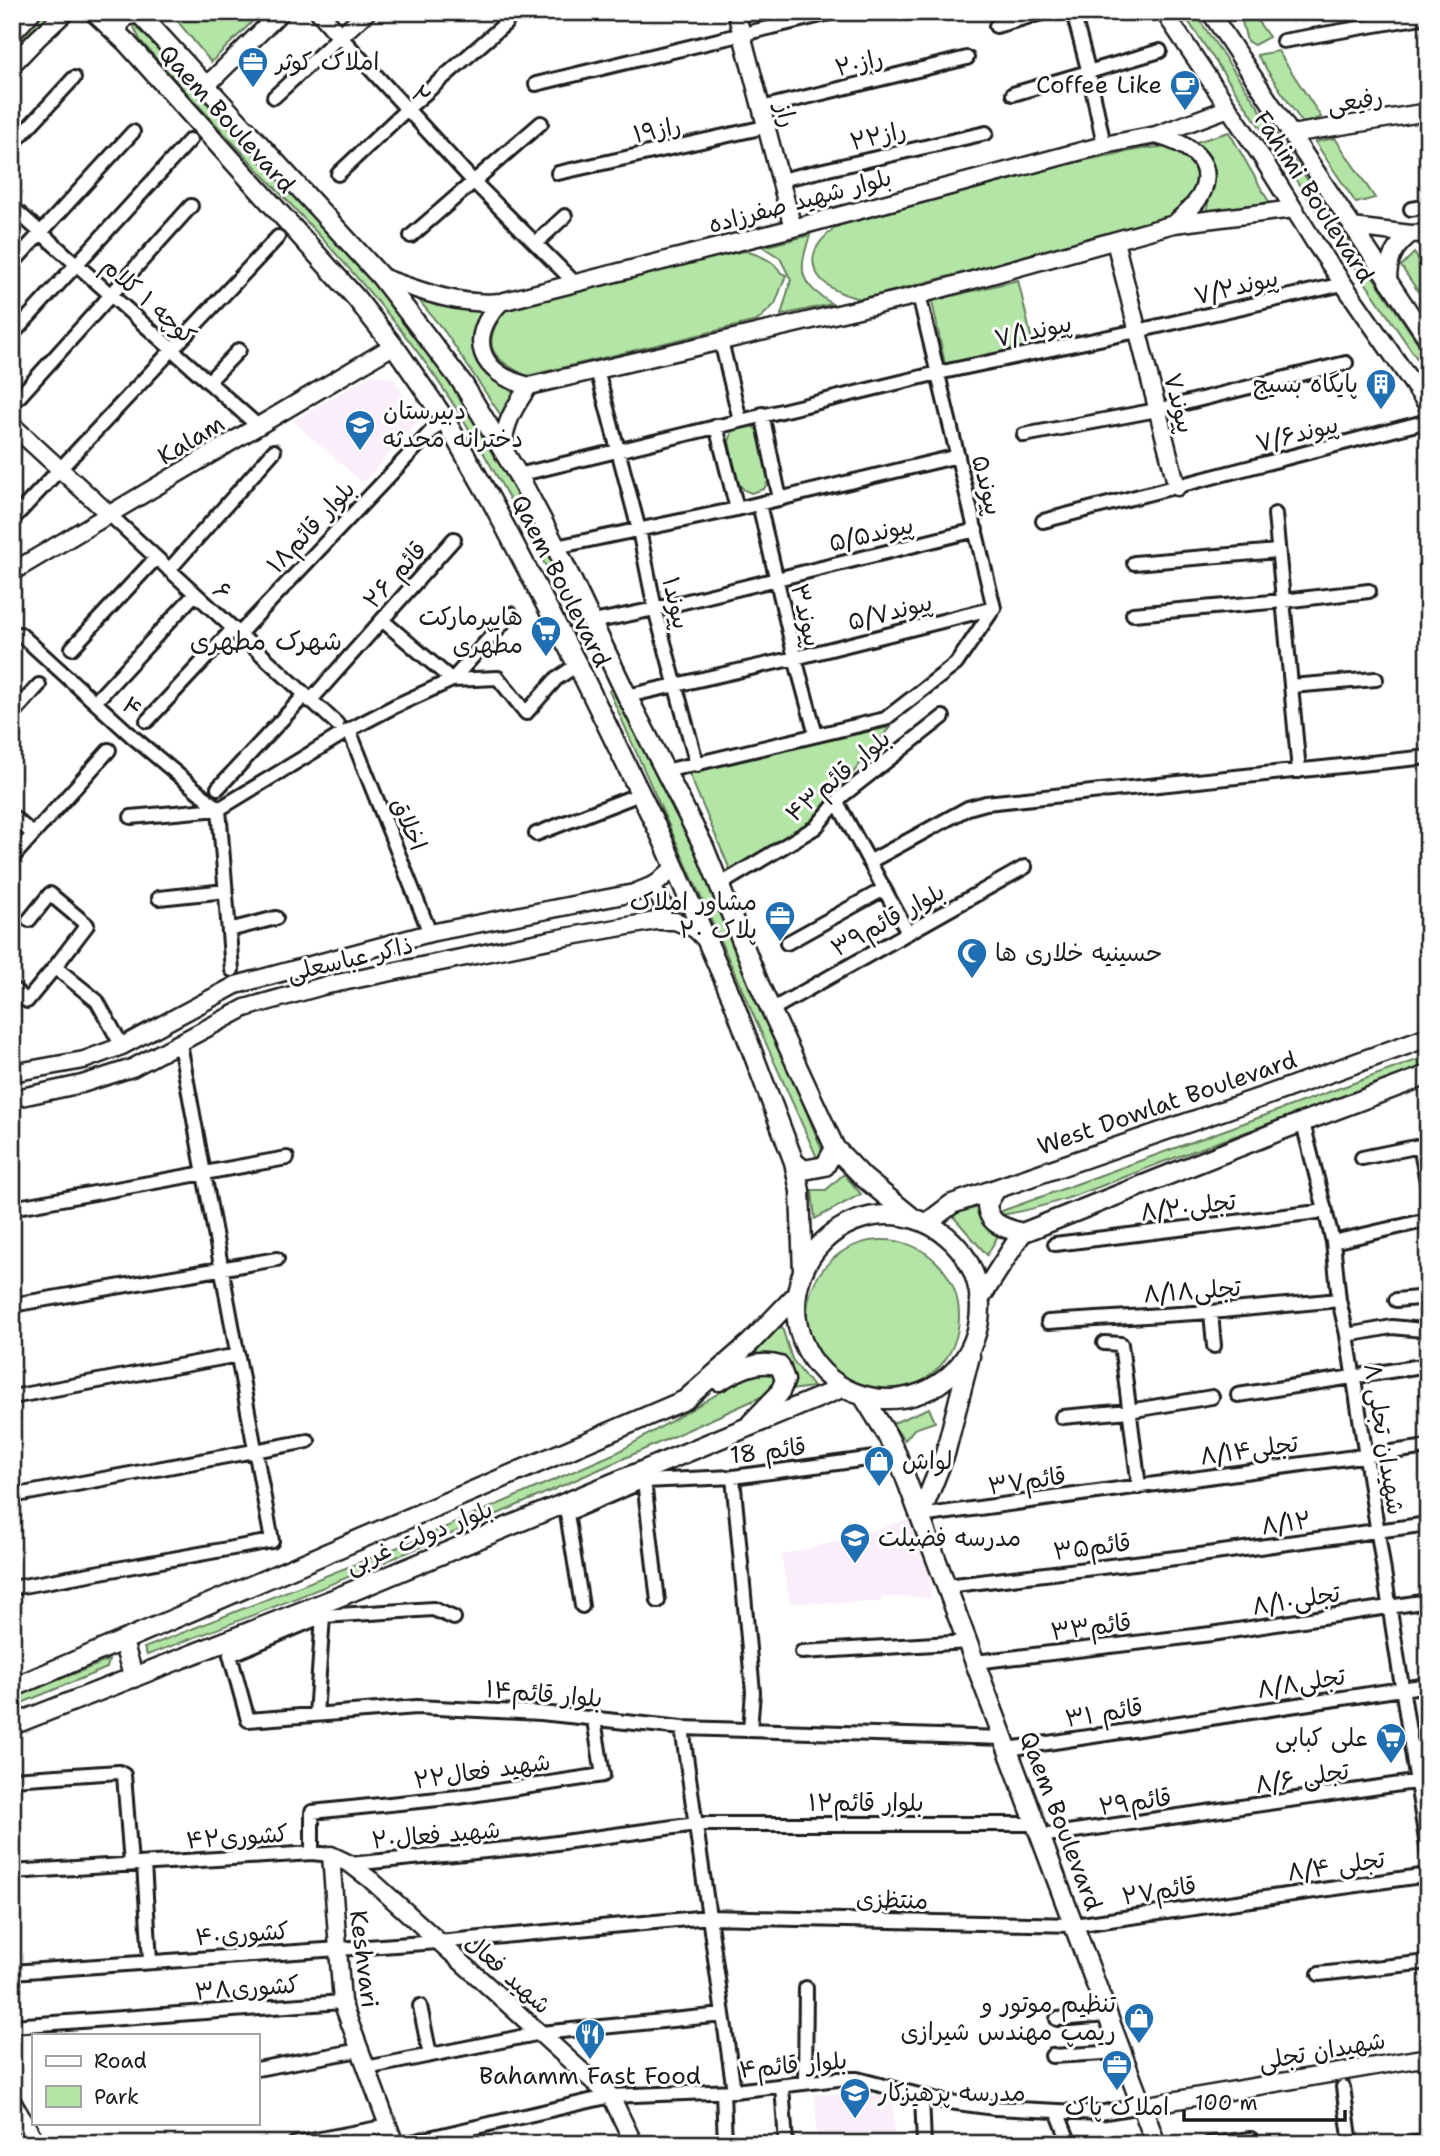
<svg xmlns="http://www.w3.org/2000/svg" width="1440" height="2156" font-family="'Shantell Sans','Playpen Sans Arabic',sans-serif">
<rect width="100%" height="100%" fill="#fff"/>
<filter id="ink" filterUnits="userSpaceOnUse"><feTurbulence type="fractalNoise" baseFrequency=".0143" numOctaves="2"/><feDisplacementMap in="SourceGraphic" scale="14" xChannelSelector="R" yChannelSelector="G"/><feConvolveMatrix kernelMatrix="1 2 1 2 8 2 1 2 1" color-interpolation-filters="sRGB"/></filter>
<g filter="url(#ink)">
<!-- built -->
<path fill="#faeefb" d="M371,375L393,378L420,419L363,483L293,421Z
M908,1519L930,1576L931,1598L882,1597L881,1602L790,1603L781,1555L860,1536Z
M815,2094L893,2095L895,2144H817Z"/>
<!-- green -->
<path fill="#b3e5a6" stroke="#688061" stroke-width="2" d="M41,12H51L12,54V41Z
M170,12H253L251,23L211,62Z
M1182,12H1194L1428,358V375Z
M1236,12H1251L1269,37L1254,45L1247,41L1242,22Z
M136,24L355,257L457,388L549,543L600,658H597L587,643C528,535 474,421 396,324C316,225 223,137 140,40L133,25Z
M1278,51L1321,117L1303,124L1257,55Z
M1229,132L1269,202L1206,213C1211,188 1221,158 1193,143Z
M1335,138L1375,198L1356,203L1315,142Z
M1164,147C1181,152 1189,158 1199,172L1195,194L1177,217L1099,235L1068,245L862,299C813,290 792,253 842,224L1081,161L1147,148Z
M810,235C798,273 798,281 832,304L781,315L791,280L780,258L763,247Z
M745,251C759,255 774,260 781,273L786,275L775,304L757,321L527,376C491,359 479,345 506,309L677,264Z
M1414,253L1428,274V306L1401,266Z
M1018,280L1034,349L946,369L932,301Z
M413,293L481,310L476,345L517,387L502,417L445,332Z
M748,423L758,431L768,471V482L764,489L751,493L744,490L738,483L729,442L733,429Z
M611,689L615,692C697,840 760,998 824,1155L818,1160L609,691Z
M890,727L814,821L731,872L688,771Z
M1428,1056V1066C1339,1098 1251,1130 1163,1162C1108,1183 1055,1207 996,1216L1002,1211Z
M844,1174L861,1194L815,1219L812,1190H826Z
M980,1207L981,1218L998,1236L987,1255L951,1214Z
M807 1316a76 76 0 1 1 152 0a76 76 0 1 1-152 0Z
M779,1318L792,1359L813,1387L790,1390L789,1363L776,1354L754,1355Z
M767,1369L779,1378L776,1386L761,1397C559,1488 356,1579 147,1655L144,1648L416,1540L618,1452L755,1372Z
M929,1408L935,1422L914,1429L905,1440L891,1424Z
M109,1660L107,1668L12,1707V1698Z"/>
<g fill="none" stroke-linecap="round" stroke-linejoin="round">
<!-- minor casing -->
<g stroke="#1c1c1c" stroke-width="18">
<path id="minor" d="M1073,12L1089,73L1104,145
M996,26L1045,12
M1283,41L1428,16
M536,84L834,12
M1013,94L1160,51
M274,97L340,36L473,181L574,282
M761,108L967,58
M12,145L74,78
M558,173L765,127
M338,174L406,110L506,23L512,12
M780,180L986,133
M12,207L258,426
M1411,209L1428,206
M411,236L541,123
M536,243L565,216
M12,264L133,132
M919,295L994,608
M12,335L190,140
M721,341L740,420
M597,370L639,530L655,609L697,765
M208,382L239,350
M18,398L191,206
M762,414L780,499
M716,426L737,509
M1024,435L1157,410L1346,363
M518,475L938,373L1137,331L1343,284
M759,504L795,658L816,735
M1275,514L1299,771
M110,515L337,724
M12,520L278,237
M1043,521L1428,421
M556,547L737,509L958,456
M1134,563L1278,551
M169,570L274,451
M1133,614L1283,601L1369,591
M382,620L452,680
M593,622L655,609L976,530
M20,634L133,737L219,809
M238,635L444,418
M72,648L156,558
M452,680L511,614
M1291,686L1376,679
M627,696L795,658L994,608
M310,701L454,539
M95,702L195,594
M12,715L39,685
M147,721L233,629
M349,730L430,933
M665,771L885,719L956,664L994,608
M218,788L304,696
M837,802L908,933
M219,809L232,970
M12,816L33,834
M131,817L219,809L349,730L395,706L452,680L498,678L526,713L556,679L577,665
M536,834L640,794
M12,858L109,750
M869,862L968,808L986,803L1428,757
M721,884L816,827L842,796L943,717
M159,898L226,891
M29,920L50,894L87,925L55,967L97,1001L122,1046
M229,930L276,918
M787,943L884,889
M12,988L27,1001L55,967
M771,1010L1025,867
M1303,1123L1333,1242L1339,1300L1347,1335L1428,1853
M1362,1158L1420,1146L1428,1187
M12,1208L287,1158
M1333,1242L1428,1220
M1055,1244L1326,1211
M1396,1300L1428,1297
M12,1305L277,1259
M1211,1312L1214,1346
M1048,1322L1211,1312L1339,1300
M1347,1335L1392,1327L1423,1330
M1104,1343L1121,1344L1139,1487
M1238,1395L1428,1365
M12,1397L238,1355
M1062,1417L1129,1411L1212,1397
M733,1477L753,1692L750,1730
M644,1481L658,1601
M12,1496L308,1441
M920,1516L1428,1447
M947,1586L1200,1555L1428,1524
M12,1588L272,1541L180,1044
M582,1606L567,1514L644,1481L733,1477L897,1455
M323,1616L230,1655L248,1720L417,1707L541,1713L682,1728L1004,1738
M802,1652L968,1642
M975,1662L1211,1634L1428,1601
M316,1715L323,1616L433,1609L454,1618
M682,1728L734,2091
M1008,1749L1428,1685
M12,1779L119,1772L124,1775L131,1864
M1040,1836L1428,1780
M312,1853V1812L458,1797L603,1775L594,1720
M144,1864L150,1961
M350,1864L527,1847L696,1824H1036
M12,1872L312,1853L331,1855
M12,1972L438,1942L709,1917L1074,1925L1428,1875
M1319,1974L1428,1962
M420,2006L430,2055
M1057,2019L1108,2015
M12,2026L342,2002
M1052,2056L1122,2052
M366,2068L541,2033L723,2015
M257,2069L360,2050
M805,2082L806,1988
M782,2085L786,2144
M1343,2087L1351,2144
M723,2092L725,2144
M922,2096L924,2144
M1057,2111L1070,2144
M294,2144L389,2126
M403,2144L611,2096L734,2091L838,2079H857L942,2101L995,2108L1099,2113L1142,2106
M1209,2144L1251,2139
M1409,2144L1428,2142"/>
</g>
<!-- tertiary casing -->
<g stroke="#1c1c1c" stroke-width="21">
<path id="tertiary" d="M319,12L340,36L367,12
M736,12L793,228
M1164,12L1261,156L1315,243L1428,406
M1210,12L1428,340
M12,34L32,12
M12,65L38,38L66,12
M206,86L281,12
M1291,134L1428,112
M1156,135C1182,142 1215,157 1203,190C1198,204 1184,214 1174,224
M1352,227L1411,234L1428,233
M1115,241L1177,487
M381,277C421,291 458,306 501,302L793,228L1104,145L1156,135L1229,108
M1388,281C1388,259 1394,247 1411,234
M501,302C465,339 480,374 529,386
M12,425L110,515
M504,451C502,426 515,406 529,386L919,295L1174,224L1294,209
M12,572L393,346
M646,888C662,896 669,907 656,921
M12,1073L84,1060L122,1046L236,985L430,933L634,893L656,884L675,867
M12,1099L82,1084L132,1068L245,1008L323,986L549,940L656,921H675L695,929L707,941
M1142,2106L1428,2057
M395,2144L342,2002L331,1855L350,1864L371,1880L596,2084L611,2096L634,2144"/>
</g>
<!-- secondary casing -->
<g stroke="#1c1c1c" stroke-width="23">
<path id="secondary" d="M94,12L126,42L356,298L399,353L444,418L491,500L579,668L661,836L732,998L794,1162L800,1191L803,1272
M138,12L381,277L463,384L518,475L556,547L627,696L704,847L760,986L835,1148L864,1178L913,1218
M118,34C118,19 125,13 140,14
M794,1162L804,1170L825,1166L835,1148
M996,1189L987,1204C988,1225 1005,1228 1022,1233
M796 1307a92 92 0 1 1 184 0a92 92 0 1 1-184 0Z
M927,1223L952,1204L1268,1095L1428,1037
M979,1300L1022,1233L1279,1131L1428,1075
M719,1381C738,1370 758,1359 780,1366L785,1380L779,1394L751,1423
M863,1396L886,1433L897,1455L1156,2144
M920,1516L945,1454L970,1356
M123,1642L134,1678
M12,1688L685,1400L750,1343L797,1294
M12,1725L336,1598L842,1388
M12,2103L36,2144"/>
</g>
<!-- minor -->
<use href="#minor" stroke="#fff" stroke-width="12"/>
<!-- tertiary -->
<use href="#tertiary" stroke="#fff" stroke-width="16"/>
<!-- secondary -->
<use href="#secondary" stroke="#fff" stroke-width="18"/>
</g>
</g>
<!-- icons -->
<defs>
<g id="office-pin" transform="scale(1.575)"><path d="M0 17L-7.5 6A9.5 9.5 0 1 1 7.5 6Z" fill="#1f6fb2" stroke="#fff"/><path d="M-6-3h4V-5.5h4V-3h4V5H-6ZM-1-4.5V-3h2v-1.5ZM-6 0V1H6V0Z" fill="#fff"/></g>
<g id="cafe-pin" transform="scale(1.575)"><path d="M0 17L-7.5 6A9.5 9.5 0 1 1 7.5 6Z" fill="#1f6fb2" stroke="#fff"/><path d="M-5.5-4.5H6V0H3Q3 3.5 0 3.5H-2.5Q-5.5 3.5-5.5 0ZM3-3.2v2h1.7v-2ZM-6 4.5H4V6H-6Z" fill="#fff"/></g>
<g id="building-pin" transform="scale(1.575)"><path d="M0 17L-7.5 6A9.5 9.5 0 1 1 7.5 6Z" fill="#1f6fb2" stroke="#fff"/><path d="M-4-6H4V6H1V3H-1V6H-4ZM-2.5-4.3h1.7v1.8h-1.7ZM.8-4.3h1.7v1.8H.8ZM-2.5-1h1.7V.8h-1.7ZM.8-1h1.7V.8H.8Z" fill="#fff"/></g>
<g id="school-pin" transform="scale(1.575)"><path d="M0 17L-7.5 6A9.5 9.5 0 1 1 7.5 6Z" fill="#1f6fb2" stroke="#fff"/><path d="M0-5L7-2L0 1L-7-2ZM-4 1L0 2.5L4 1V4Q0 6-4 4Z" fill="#fff"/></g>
<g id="supermarket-pin" transform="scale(1.575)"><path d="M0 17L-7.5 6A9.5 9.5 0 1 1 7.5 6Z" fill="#1f6fb2" stroke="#fff"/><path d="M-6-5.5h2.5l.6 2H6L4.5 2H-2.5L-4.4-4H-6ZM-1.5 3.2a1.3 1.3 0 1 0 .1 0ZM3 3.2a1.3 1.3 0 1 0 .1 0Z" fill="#fff"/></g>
<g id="mosque-pin" transform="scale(1.575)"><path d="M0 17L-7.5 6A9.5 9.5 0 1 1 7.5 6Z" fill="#1f6fb2" stroke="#fff"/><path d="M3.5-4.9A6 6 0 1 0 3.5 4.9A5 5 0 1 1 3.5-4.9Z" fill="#fff"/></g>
<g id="shop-pin" transform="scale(1.575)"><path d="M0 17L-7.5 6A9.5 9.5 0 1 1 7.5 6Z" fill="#1f6fb2" stroke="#fff"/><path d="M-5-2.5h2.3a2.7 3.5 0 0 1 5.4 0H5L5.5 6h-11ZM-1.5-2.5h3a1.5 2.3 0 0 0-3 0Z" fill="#fff"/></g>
<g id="restaurant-pin" transform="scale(1.575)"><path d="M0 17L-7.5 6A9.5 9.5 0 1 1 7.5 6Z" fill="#1f6fb2" stroke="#fff"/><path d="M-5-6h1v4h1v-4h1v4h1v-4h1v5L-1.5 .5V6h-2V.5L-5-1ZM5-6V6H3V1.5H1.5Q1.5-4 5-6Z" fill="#fff"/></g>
</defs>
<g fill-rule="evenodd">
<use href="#office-pin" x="253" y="62"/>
<use href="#cafe-pin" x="1185" y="85"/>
<use href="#building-pin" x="1381" y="384"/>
<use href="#school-pin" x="360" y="425"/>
<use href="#supermarket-pin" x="546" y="631"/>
<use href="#office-pin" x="780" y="916"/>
<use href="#mosque-pin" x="972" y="953"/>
<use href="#shop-pin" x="879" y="1461"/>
<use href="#school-pin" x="855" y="1538"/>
<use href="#supermarket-pin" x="1391" y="1738"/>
<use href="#shop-pin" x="1139" y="2018"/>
<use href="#restaurant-pin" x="590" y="2034"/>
<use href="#office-pin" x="1117" y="2065"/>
<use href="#school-pin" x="855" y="2093"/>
</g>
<g text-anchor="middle" stroke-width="6" stroke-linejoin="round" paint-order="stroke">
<!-- poi labels -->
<g font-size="24" fill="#1c1c1c" stroke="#fff" text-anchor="start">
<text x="276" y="70">املاک کوثر</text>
<text x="1162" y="93" text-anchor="end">Coffee Like</text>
<text x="1358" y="392" text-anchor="end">پایگاه بسیج</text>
<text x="383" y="419">دبیرستان<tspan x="383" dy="28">دخترانه محدثه</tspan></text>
<text x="523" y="625" text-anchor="end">هایپرمارکت<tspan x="523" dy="28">مطهری</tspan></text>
<text x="757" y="910" text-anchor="end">مشاور املاک<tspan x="757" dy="28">پلاک ۲۰</tspan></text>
<text x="995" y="961">حسینیه خلاری ها</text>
<text x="902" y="1469">لواش</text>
<text x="878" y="1546">مدرسه فضیلت</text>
<text x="1368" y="1746" text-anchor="end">علی کبابی</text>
<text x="1116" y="2012" text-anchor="end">تنظیم موتور و<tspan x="1116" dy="28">ریمپ مهندس شیرازی</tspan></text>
<text x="590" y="2084" text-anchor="middle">Bahamm Fast Food</text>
<text x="878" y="2101">مدرسه پرهیزکار</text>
<text x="1117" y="2115" text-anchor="middle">املاک پاک</text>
</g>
<!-- street labels -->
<g font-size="24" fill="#1c1c1c" stroke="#fff">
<text transform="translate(859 63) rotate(-14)" y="8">راز۲۰</text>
<text transform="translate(421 95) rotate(47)" y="8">۲</text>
<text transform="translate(1355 101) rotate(-9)" y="8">رفیعی</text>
<text transform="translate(786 115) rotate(75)" y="8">راز</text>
<text transform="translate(227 119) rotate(48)" y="8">Qaem Boulevard</text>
<text transform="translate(657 130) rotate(-12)" y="8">راز۱۹</text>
<text transform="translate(878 136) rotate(-13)" y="8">راز۲۲</text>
<text transform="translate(1314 197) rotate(57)" y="8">Fahimi Boulevard</text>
<text transform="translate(800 201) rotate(-15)" y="8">بلوار شهید صفرزاده</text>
<text transform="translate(1236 287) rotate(-13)" y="8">پیوند۷/۲</text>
<text transform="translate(149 301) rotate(42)" y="8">کوچه ۱ کلام</text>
<text transform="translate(1033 331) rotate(-12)" y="8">پیوند۷/۱</text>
<text transform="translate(1179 403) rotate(76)" y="8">پیوند۷</text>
<text transform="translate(1297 434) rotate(-14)" y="8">پیوند۷/۶</text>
<text transform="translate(191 440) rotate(-31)" y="8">Kalam</text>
<text transform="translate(987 485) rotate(76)" y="8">پیوند۵</text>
<text transform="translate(311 527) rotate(-47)" y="8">بلوار قائم۱۸</text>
<text transform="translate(871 534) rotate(-13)" y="8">پیوند۵/۵</text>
<text transform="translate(395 575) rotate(-48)" y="8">قائم ۲۶</text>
<text transform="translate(561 581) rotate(63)" y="8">Qaem Boulevard</text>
<text transform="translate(222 591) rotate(43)" y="8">۶</text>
<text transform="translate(676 603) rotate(77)" y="8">پیوند۱</text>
<text transform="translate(890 612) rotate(-14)" y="8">پیوند۵/۷</text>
<text transform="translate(806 615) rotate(77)" y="8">پیوند۳</text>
<text transform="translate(132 707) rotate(42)" y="8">۴</text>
<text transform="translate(838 776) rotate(-40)" y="8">بلوار قائم۴۳</text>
<text transform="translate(409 824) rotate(68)" y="8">اخلاق</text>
<text transform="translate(888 920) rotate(-29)" y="8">بلوار قائم۳۹</text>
<text transform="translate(350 959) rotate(-13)" y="8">ذاکر عباسعلی</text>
<text transform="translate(1167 1103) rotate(-19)" y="8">West Dowlat Boulevard</text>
<text transform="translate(1188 1207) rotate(-7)" y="8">تجلی۸/۲۰</text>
<text transform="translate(1192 1291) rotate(-4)" y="8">تجلی۸/۱۸</text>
<text transform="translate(1384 1439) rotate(81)" y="8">شهیدان تجلی ۸</text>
<text transform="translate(1249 1450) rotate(-8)" y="8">تجلی۸‌/۱۴</text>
<text transform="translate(768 1451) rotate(-7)" y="8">18 قائم</text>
<text transform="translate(1027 1481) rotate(-8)" y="8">قائم۳۷</text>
<text transform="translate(1286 1523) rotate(-8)" y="8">۸/۱۲</text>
<text transform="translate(419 1537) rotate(-22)" y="8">بلوار دولت غربی</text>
<text transform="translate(1092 1547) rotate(-7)" y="8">قائم۳۵</text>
<text transform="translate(1296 1600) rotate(-9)" y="8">تجلی۸/۱۰</text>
<text transform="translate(1091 1627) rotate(-7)" y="8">قائم۳۳</text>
<text transform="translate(1301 1683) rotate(-9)" y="8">تجلی۸/۸</text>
<text transform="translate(544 1694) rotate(5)" y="8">بلوار قائم۱۴</text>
<text transform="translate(1104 1713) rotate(-9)" y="8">قائم ۳۱</text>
<text transform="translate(482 1771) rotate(-8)" y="8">شهید فعال۲۲</text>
<text transform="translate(1302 1778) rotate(-9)" y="8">تجلی ۸/۶</text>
<text transform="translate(1135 1802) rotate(-8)" y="8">قائم۲۹</text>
<text x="866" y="1811">بلوار قائم۱۲</text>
<text transform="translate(1061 1821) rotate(69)" y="8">Qaem Boulevard</text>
<text transform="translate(436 1835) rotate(-5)" y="8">شهید فعال۲۰</text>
<text transform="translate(237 1837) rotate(-4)" y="8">کشوری۴۲</text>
<text transform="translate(1336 1866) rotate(-8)" y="8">۸/۴ تجلی</text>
<text transform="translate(1159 1891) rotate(-9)" y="8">قائم۲۷</text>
<text transform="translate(892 1900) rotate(1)" y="8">منتظزی</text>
<text transform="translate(242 1934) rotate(-4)" y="8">کشوری۴۰</text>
<text transform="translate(364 1959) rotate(83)" y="8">Keshvari</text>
<text transform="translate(508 1974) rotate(42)" y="8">شهید فعال</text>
<text transform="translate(247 1988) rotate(-4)" y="8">کشوری۳۸</text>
<text transform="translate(1322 2051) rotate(-10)" y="8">شهیدان تجلی</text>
<text transform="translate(793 2065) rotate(-5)" y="8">بلوار قائم۴</text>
</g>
<!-- neighbourhood labels -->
<g font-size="26" fill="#1c1c1c" stroke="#fff">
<text x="266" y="650">شهرک مطهری</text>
</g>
</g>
<!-- margin -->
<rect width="1440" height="2156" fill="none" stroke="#fff" stroke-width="42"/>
<rect x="21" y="21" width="1398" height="2114" fill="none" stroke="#1c1c1c" stroke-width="2.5" filter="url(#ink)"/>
<!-- legend -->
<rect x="32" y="2034" width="228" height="91" fill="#ffffff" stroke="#a4a4a4" stroke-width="2"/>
<rect x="46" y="2056" width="35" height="10" fill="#ffffff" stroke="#a4a4a4" stroke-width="2"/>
<text x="94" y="2068" font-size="21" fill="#1c1c1c">Road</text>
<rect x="46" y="2086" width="35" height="21" fill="#b3e5a6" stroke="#a4a4a4" stroke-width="2"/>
<text x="94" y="2104" font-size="21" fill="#1c1c1c">Park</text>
<!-- scale -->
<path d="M1184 2110v10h161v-10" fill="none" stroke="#1c1c1c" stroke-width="3.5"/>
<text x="1195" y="2110" font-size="21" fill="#1c1c1c" stroke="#ffffff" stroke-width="5" paint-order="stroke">100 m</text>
</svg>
